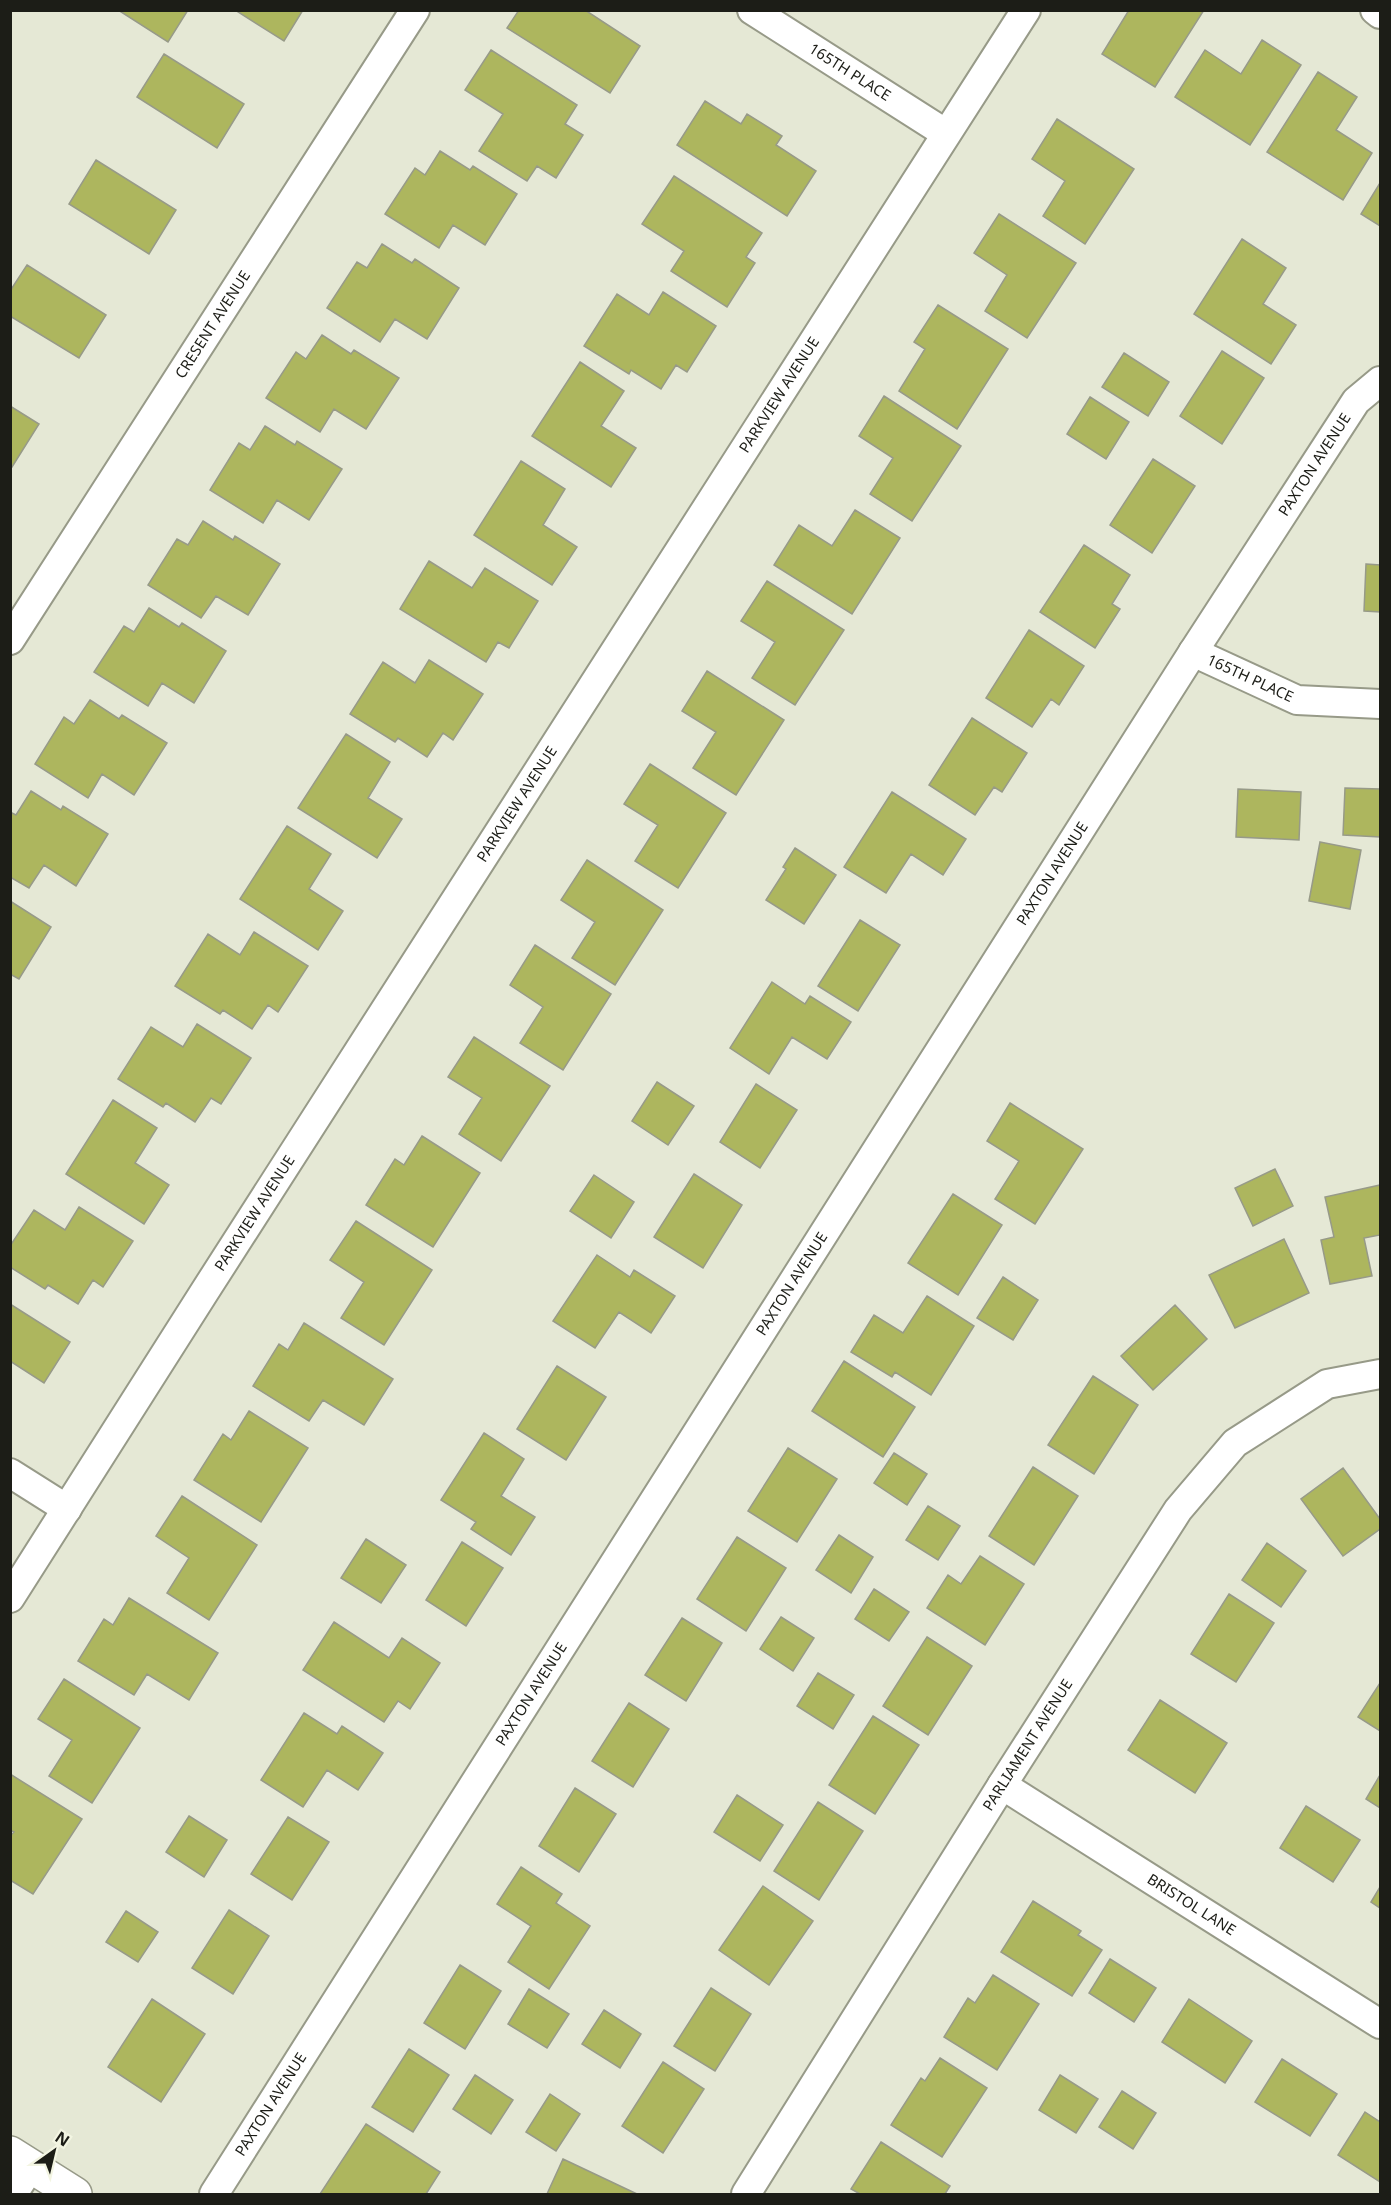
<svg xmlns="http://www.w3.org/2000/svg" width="1391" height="2205" font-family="'Noto Sans',sans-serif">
<rect width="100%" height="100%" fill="#e5e8d5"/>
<!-- building -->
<path fill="#adb65e" stroke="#979a88" stroke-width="1.5" d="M118,10H188L168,42Z
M235,10H303L284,41Z
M519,10H585L640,46L610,93L507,28Z
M1129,10H1204L1155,87L1102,54Z
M1262,40L1301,65L1250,145L1175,97L1205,50L1241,74Z
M491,50L577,105L565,124L583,135L556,178L537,166L527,181L479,151L503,114L465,90Z
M164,54L244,104L217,148L137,97Z
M1318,72L1357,97L1336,130L1372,153L1343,200L1267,152Z
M705,101L741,124L747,114L782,136L776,145L816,171L787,216L677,145Z
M1057,119L1134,169L1085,244L1043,216L1065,181L1032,159Z
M440,151L470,170L473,166L517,194L485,245L453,225L439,248L385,214L415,168L425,175Z
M96,160L176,210L149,254L69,204Z
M674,176L762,233L746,257L755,263L727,307L671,271L684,251L642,224Z
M1380,183V226L1361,214Z
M999,214L1076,263L1027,338L985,311L1007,275L974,253Z
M1242,239L1286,268L1263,304L1296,325L1271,364L1194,314Z
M382,244L412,263L415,259L459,288L427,339L395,319L380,342L327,308L357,262L367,268Z
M27,265L106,315L79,358L10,316V291Z
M663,292L716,326L687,372L676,365L661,389L631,370L629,374L584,346L617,294L649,315Z
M938,305L1008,349L957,429L899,391L925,349L914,342Z
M322,335L351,354L354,350L399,378L366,429L334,409L320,432L266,398L296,352L306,359Z
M1222,351L1264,378L1222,444L1180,416Z
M1124,353L1169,382L1148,416L1102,387Z
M580,362L624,391L601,426L636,448L611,487L532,436Z
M884,396L961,446L912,521L870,494L893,458L859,436Z
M1090,397L1129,422L1106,459L1067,434Z
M10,406L39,424L12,467L10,466Z
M265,426L295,445L297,441L342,469L309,520L277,500L263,523L210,490L239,443L250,450Z
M1153,459L1195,486L1152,553L1110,525Z
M521,461L565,489L543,525L577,547L552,585L474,535Z
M855,510L900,538L852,614L774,565L799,525L832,546Z
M203,521L233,540L235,536L280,564L248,615L216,596L201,618L148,585L177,539L188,545Z
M1084,545L1130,575L1112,604L1120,609L1095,648L1040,612Z
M429,561L472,588L485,568L538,601L509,648L498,642L486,662L400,609Z
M1366,564L1380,565V612L1364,611Z
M767,581L844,630L795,705L752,678L775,642L741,621Z
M149,608L179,627L182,623L226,651L194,703L162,683L148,706L94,672L124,626L134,632Z
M1029,630L1084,666L1059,705L1051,699L1032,727L986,698Z
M429,660L483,694L453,740L443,733L427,757L398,738L395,742L350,714L383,662L415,683Z
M707,671L784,720L736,795L693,768L716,732L682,711Z
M90,700L119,719L122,715L167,743L134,795L102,774L88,798L35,764L64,717L74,724Z
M972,718L1027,753L1002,792L994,787L975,815L929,785Z
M346,734L390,762L368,798L402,819L377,858L298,808Z
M650,764L726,813L678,888L635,861L658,825L624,804Z
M1345,788L1380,789V837L1343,835Z
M1238,789L1301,792L1299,840L1236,837Z
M31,791L61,810L63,806L108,834L76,886L44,865L29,888L10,877V812L16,815Z
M892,792L966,839L943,875L911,854L886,893L844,867Z
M287,826L331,854L309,889L343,911L318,950L240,899Z
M1320,842L1361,850L1350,909L1309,901Z
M795,848L836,875L804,924L766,900L786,869L783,867Z
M587,860L663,910L615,985L572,958L595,922L561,900Z
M10,901L51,927L19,979L10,974Z
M860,920L900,945L858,1011L818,986Z
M254,932L308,966L278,1012L268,1005L252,1029L223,1010L220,1014L175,986L208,934L240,955Z
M535,945L611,994L563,1070L520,1043L543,1007L510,985Z
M772,982L805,1004L810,996L851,1022L827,1059L792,1037L769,1074L730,1048Z
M197,1024L251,1058L221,1104L211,1098L195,1122L166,1103L163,1107L118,1079L151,1027L183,1047Z
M474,1037L550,1086L501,1161L459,1134L482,1098L448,1077Z
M657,1082L694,1106L668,1145L632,1121Z
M756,1084L797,1110L760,1168L720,1142Z
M113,1100L157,1128L135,1163L169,1185L144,1224L66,1174Z
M1010,1103L1083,1149L1035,1224L995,1199L1019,1161L987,1141Z
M422,1136L480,1173L433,1247L366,1205L395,1159L404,1165Z
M1275,1169L1293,1206L1253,1226L1235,1188Z
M694,1174L742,1205L703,1268L654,1237Z
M594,1175L634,1202L611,1238L570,1211Z
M1380,1185V1235L1364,1238L1372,1276L1330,1284L1321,1240L1334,1237L1325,1197Z
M953,1194L1002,1225L958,1295L908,1263Z
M79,1207L133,1241L103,1287L93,1280L78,1304L48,1285L45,1289L10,1267V1246L34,1210L65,1230Z
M356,1221L432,1270L384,1345L341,1318L364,1282L330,1260Z
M1284,1239L1309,1293L1235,1328L1209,1275Z
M597,1255L630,1277L634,1270L675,1296L651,1333L619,1312L595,1348L553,1321Z
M1003,1277L1038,1300L1013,1340L977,1318Z
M927,1296L974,1326L931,1395L895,1372L892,1377L851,1352L874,1315L903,1333Z
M10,1304L70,1342L44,1383L10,1361Z
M1175,1305L1207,1339L1153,1390L1121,1356Z
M304,1323L393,1379L364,1425L323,1400L309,1421L253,1386L279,1344L288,1350Z
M844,1361L915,1407L883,1457L812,1411Z
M557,1366L606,1397L566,1460L517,1429Z
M1093,1376L1138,1405L1094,1474L1048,1445Z
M249,1411L308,1448L261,1522L194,1480L223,1434L231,1440Z
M484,1433L524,1459L501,1496L535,1517L511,1555L471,1529L476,1522L441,1500Z
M788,1448L837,1479L797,1542L748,1511Z
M894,1453L927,1474L907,1505L874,1483Z
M1033,1467L1078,1496L1034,1565L989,1536Z
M1343,1468L1380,1519V1529L1343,1556L1301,1499Z
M182,1496L257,1545L209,1620L167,1593L189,1558L156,1536Z
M928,1506L960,1526L938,1560L906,1540Z
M839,1535L873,1557L851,1593L816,1570Z
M737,1537L786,1568L746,1631L697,1599Z
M366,1539L406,1565L381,1603L341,1578Z
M462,1542L503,1568L466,1626L426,1600Z
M1267,1543L1306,1571L1281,1607L1242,1580Z
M980,1556L1024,1584L985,1645L927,1608L948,1575L961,1584Z
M874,1589L909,1612L889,1641L855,1619Z
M1229,1594L1274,1623L1236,1682L1191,1654Z
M129,1598L218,1653L189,1700L147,1674L134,1695L78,1661L104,1619L113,1625Z
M781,1617L814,1638L793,1671L760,1649Z
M682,1618L722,1643L686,1701L645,1675Z
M334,1622L389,1658L402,1638L440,1663L410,1709L398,1701L384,1722L303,1670Z
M927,1637L972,1666L928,1735L883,1706Z
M818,1673L854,1695L833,1729L797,1706Z
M64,1679L140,1728L92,1803L49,1776L72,1740L38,1719Z
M1380,1683V1731L1358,1717Z
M1160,1700L1227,1743L1195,1793L1128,1750Z
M629,1703L669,1729L633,1787L592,1761Z
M304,1713L337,1734L342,1726L383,1753L358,1790L327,1770L303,1807L261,1780Z
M873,1716L919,1745L875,1814L829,1785Z
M10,1774L82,1819L33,1894L10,1880V1836L14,1832L10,1830Z
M1380,1775V1808L1366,1799Z
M575,1788L616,1814L579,1872L539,1846Z
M737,1795L783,1825L760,1861L714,1832Z
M818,1802L863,1831L819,1900L774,1871Z
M1306,1806L1360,1840L1333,1882L1280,1848Z
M189,1816L227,1840L204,1877L166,1852Z
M288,1817L329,1842L292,1900L251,1874Z
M521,1867L562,1894L556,1903L590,1926L549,1989L508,1962L531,1926L497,1904Z
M763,1886L813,1921L769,1985L719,1950Z
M1380,1887V1908L1371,1902Z
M1033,1901L1081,1931L1078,1935L1102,1950L1072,1996L1001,1952Z
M229,1910L269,1936L233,1994L192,1968Z
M126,1911L158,1932L138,1962L106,1942Z
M1110,1959L1156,1988L1134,2022L1089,1993Z
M460,1965L501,1991L465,2049L424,2023Z
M993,1975L1039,2004L997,2070L944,2037L968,1998L975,2003Z
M711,1988L751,2014L715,2071L674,2046Z
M529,1989L569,2014L547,2048L508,2024Z
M152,1999L205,2034L161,2102L108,2067Z
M1189,1999L1252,2041L1225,2083L1162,2042Z
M604,2010L641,2034L620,2068L582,2044Z
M409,2049L449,2075L413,2132L372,2107Z
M940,2058L987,2088L942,2157L891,2125L921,2078L925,2081Z
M1282,2059L1337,2094L1310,2136L1255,2102Z
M663,2062L704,2089L663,2153L622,2126Z
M475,2075L513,2100L491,2134L453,2109Z
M1060,2075L1098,2099L1076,2133L1039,2110Z
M1122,2091L1156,2113L1133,2149L1099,2127Z
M550,2094L580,2114L556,2151L526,2132Z
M1365,2112L1380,2122V2182L1338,2155Z
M366,2124L440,2172L426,2194H320Z
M881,2142L950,2186L945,2194H860L851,2189Z
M563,2159L637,2194H547Z"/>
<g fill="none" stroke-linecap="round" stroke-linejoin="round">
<!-- street casing -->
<g stroke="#979a88" stroke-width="32">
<g id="street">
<path id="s1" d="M752,10L945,133"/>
<path d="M1375,10L1380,14"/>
<path id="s2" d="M10,640L415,10"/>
<path id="s3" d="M1193,652L1297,700L1380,704"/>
<path d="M10,1473L67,1509"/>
<path id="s4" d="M10,1598L205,1291L1026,10"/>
<path id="s5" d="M1002,1785L1380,2024"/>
<path d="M13,2194L31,2166"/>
<path id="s6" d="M214,2194L1193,652L1356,401L1380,381"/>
<path id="s7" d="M746,2194L1002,1785L1178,1510L1235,1443L1327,1384L1380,1374"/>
</g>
</g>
<!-- secondary casing -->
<g stroke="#979a88" stroke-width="36">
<path id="secondary" d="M10,2153L75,2194"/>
</g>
<!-- street -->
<use href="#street" stroke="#fff" stroke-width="28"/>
<!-- secondary -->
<use href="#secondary" stroke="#fff" stroke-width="33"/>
</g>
<g text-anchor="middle" stroke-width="5" stroke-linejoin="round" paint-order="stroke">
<!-- street labels -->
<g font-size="15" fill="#1c1d17" stroke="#f3f5e2">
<text dy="5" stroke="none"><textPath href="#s1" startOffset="116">165TH PLACE</textPath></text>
<text dy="5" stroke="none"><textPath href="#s2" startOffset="375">CRESENT AVENUE</textPath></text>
<text dy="5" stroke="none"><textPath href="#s4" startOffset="1428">PARKVIEW AVENUE</textPath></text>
<text dy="5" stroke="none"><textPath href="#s6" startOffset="2050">PAXTON AVENUE</textPath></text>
<text dy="5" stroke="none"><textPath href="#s3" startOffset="63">165TH PLACE</textPath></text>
<text dy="5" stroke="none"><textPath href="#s4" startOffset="942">PARKVIEW AVENUE</textPath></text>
<text dy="5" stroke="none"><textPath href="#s6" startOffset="1564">PAXTON AVENUE</textPath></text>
<text dy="5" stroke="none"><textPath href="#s4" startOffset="456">PARKVIEW AVENUE</textPath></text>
<text dy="5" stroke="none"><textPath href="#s6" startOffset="1078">PAXTON AVENUE</textPath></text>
<text dy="5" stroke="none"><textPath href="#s6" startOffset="592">PAXTON AVENUE</textPath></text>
<text dy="5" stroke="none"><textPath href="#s7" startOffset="530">PARLIAMENT AVENUE</textPath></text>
<text dy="5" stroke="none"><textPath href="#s5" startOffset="224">BRISTOL LANE</textPath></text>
<text dy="5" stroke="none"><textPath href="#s6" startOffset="106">PAXTON AVENUE</textPath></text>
</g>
</g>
<!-- border -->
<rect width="1391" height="2205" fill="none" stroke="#1c1d17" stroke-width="24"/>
<!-- north arrow -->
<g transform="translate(54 2151) rotate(34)" stroke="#f3f5e2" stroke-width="4.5" paint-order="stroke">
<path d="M0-4.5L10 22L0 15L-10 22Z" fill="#1c1d17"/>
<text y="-9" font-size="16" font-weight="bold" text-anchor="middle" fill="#1c1d17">N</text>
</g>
</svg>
